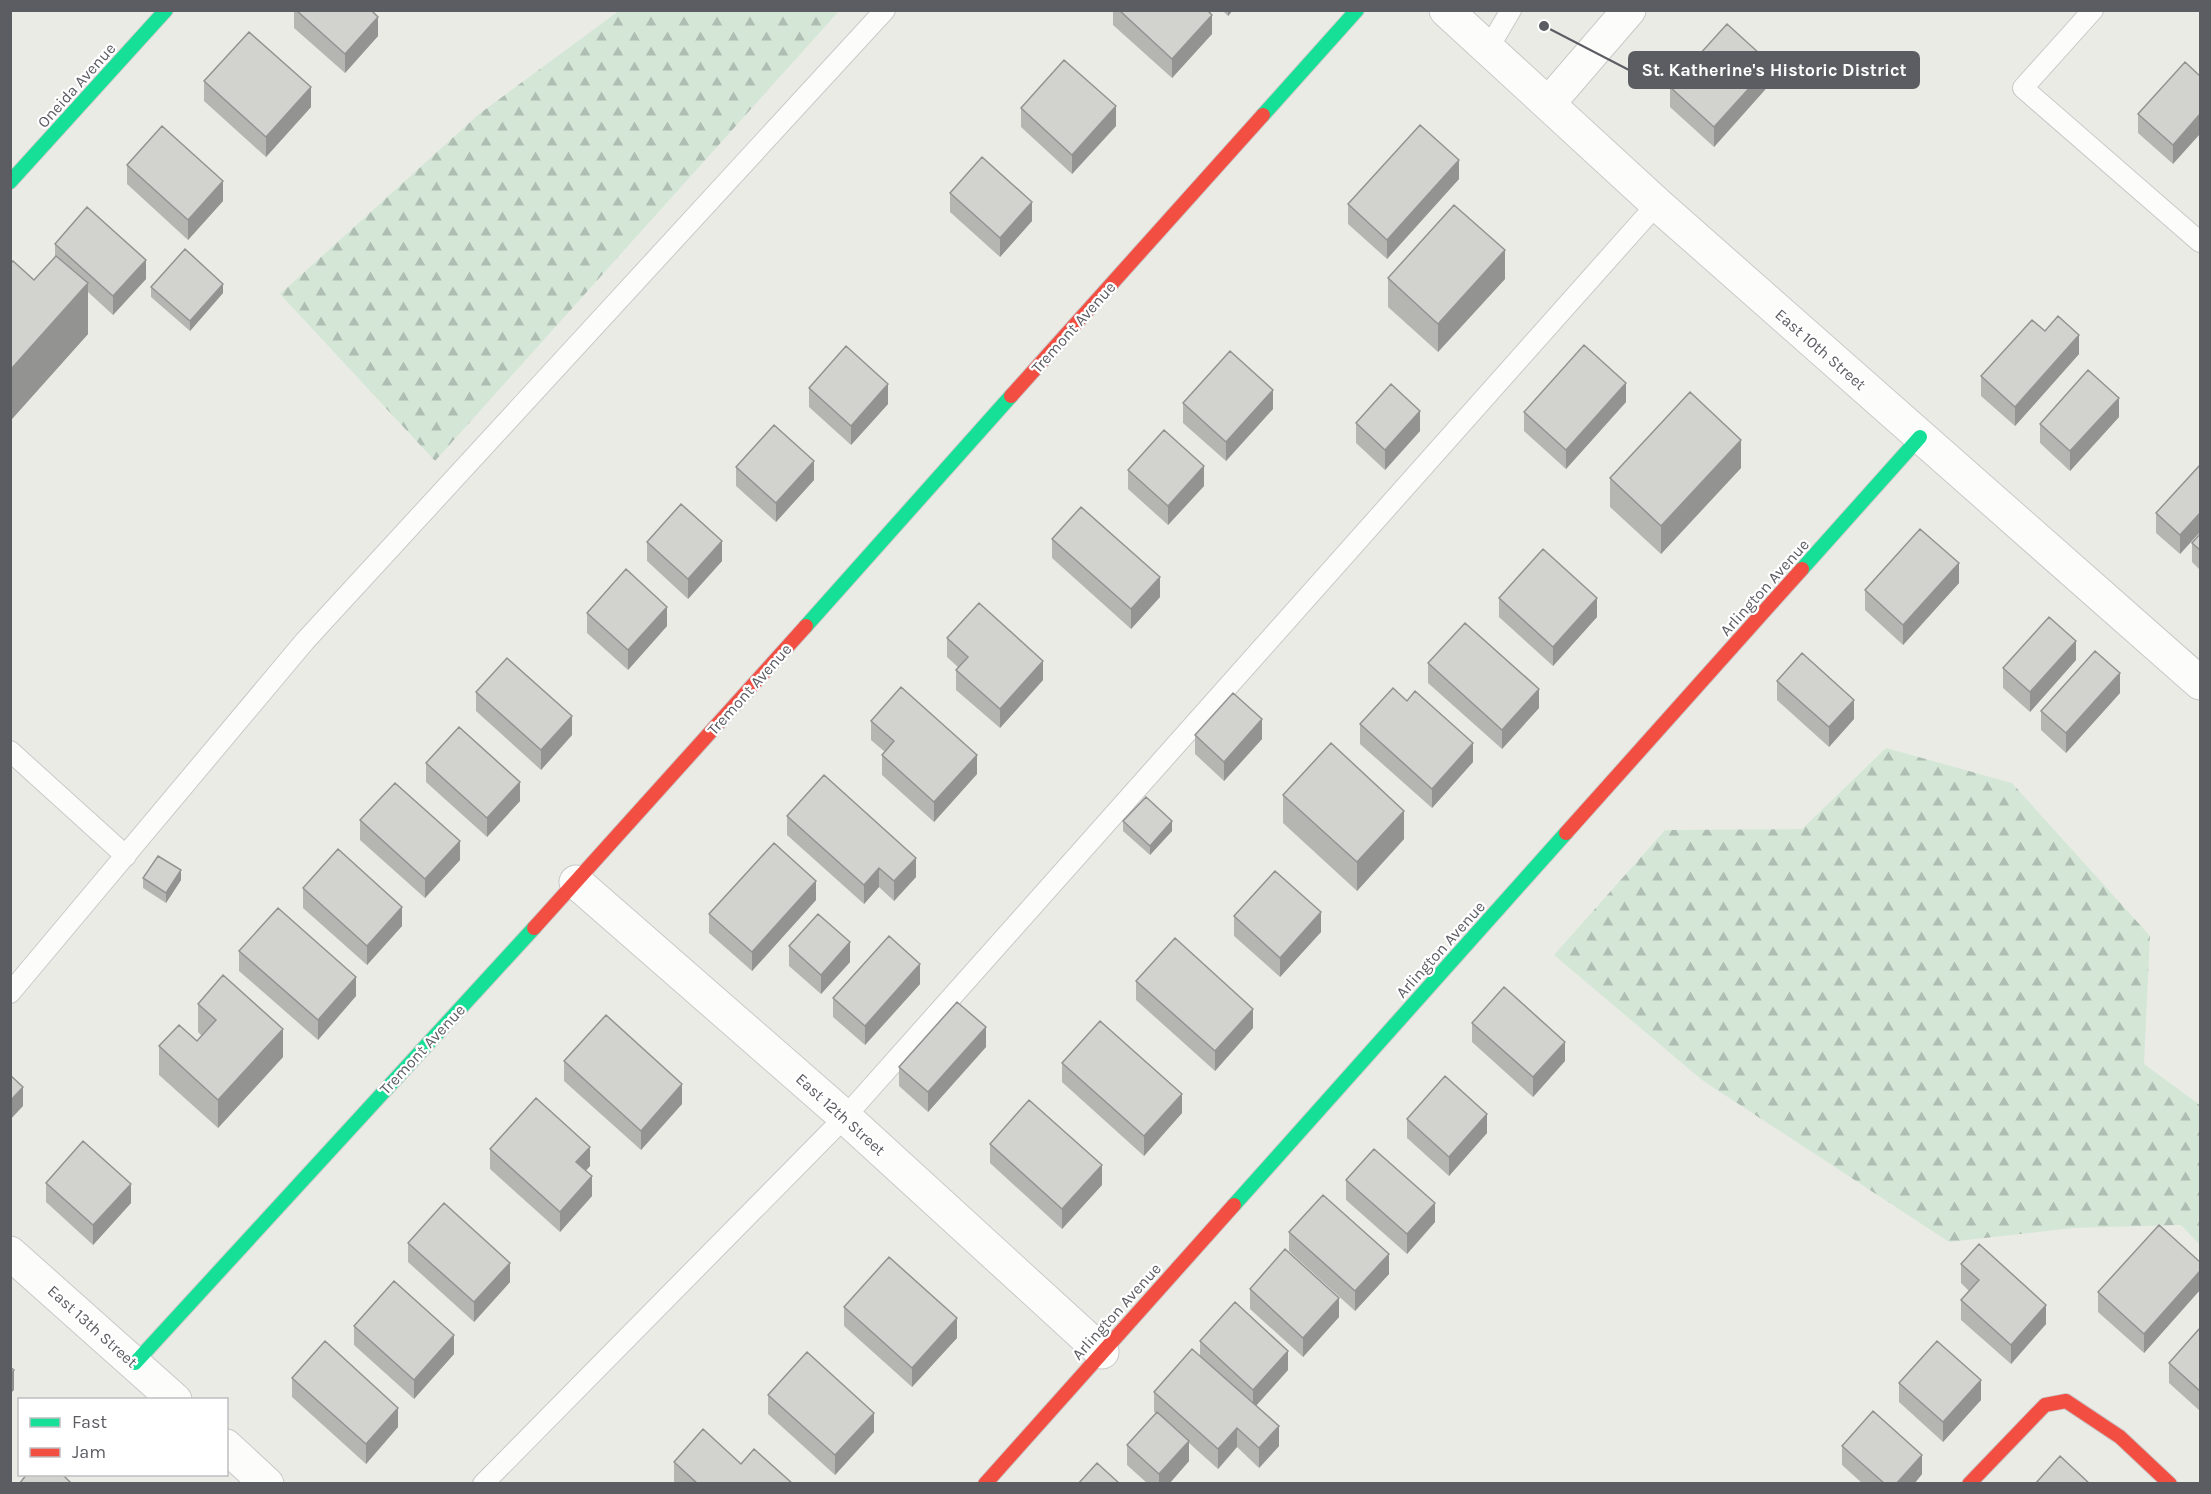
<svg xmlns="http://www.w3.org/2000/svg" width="2211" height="1494" font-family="Karla,sans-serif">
<defs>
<pattern id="forest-firs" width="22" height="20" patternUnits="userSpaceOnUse" patternTransform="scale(1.5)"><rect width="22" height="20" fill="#d4e7d7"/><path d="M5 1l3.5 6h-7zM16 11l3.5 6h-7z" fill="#afbeb2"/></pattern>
</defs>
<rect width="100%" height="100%" fill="#ebebe6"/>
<!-- forest -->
<path fill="url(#forest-firs)" d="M620,10L839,11L435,461L280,294L479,114Z
M1886,748L2012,783L2150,936L2144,1064L2200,1105V1245L2181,1225L2073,1228L1949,1242L1702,1080L1554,955L1665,830L1802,829Z"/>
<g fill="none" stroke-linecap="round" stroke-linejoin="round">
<!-- lane casing -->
<g stroke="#c8c9c8" stroke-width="22">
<path id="lane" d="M2093,10L2023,88L2200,242
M1488,49L1511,10
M10,751L126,856
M10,993L305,641L885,10
M483,1484L845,1117L1657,204"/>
</g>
<!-- street casing -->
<g stroke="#c8c9c8" stroke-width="35">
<path id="street" d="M1446,10L1657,204L2200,683
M1548,104L1629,10
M576,882L845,1117L1102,1352
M10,1253L175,1400
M226,1446L267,1484"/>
</g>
<!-- fast casing -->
<g stroke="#c9c9c9" stroke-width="16">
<path id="fast" d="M1263,115L1357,10
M10,182L166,10
M1802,569L1920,437
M806,626L1011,396
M1234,1205L1566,833
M135,1363L534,928"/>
</g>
<!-- jam casing -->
<g stroke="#c9c9c9" stroke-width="16">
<path id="jam" d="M1011,396L1263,115
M1566,833L1802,569
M534,928L806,626
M985,1484L1234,1205
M1969,1484L2045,1405L2066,1401L2120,1437L2170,1484"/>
</g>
<!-- lane -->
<use href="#lane" stroke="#fcfcfb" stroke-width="20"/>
<!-- street -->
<use href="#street" stroke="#fcfcfb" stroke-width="33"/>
<!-- fast -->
<use href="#fast" stroke="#16e098" stroke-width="14"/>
<!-- jam -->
<use href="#jam" stroke="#f24e42" stroke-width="14"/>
</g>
<!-- wall -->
<path fill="#b5b5b2" d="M294,10H371L378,36L345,73L294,28Z
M1113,10H1207L1212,34L1172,78L1113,25Z
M1222,10H1233L1228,16Z
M2200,76L2173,164L2138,133V114Z
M204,81L311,107L266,157L204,101Z
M1771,83L1714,147L1670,107V87Z
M1021,108L1116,126L1072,174L1021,127Z
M127,165L223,201L188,240L127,184Z
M1459,179L1387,259L1348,224V204Z
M950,193L1032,221L1000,257L950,212Z
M55,244L146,279L113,315L88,292V334L12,419L10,417V264L34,280L55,257Z
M1388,278L1505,279L1438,352L1388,307Z
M151,287L223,293L190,331L151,297Z
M2045,331L2079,354L2015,426L1981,396V376Z
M809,388L888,404L851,445L809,407Z
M1626,402L1566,469L1524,431V412Z
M1183,403L1273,409L1226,461L1183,423Z
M2119,417L2070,471L2040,443V424Z
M1356,423L1420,431L1385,470L1356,443Z
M2200,465V532L2180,554L2156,533V513Z
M736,467L814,480L776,522L736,486Z
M1741,468L1661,554L1610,507V478Z
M1128,470L1204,486L1168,525L1128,489Z
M2200,534V570L2192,562V543Z
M1052,539L1160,597L1131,629L1052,558Z
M647,542L722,561L688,599L647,561Z
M1959,583L1903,645L1865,610V590Z
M1499,598L1597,617L1553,666L1499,617Z
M587,613L667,626L628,670L587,633Z
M947,638L1043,680L1000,728L956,690V670L959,668L947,657Z
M2076,660L2030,712L2003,688V668Z
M1428,663L1539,708L1502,749L1428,683Z
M1777,681L1854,719L1829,747L1777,700Z
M476,692L572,735L541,770L476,711Z
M2120,693L2066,753L2041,730V711Z
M871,721L977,774L934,822L882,775V755L885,752L871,740Z
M1360,724L1473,762L1432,808L1360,744Z
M1195,735L1262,739L1224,781L1195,754Z
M426,763L520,801L487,837L426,782Z
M1283,795L1404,839L1357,891L1283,823Z
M787,816L916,877L894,901L879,887L864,904L787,835Z
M360,820L460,860L425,898L360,840Z
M1123,821L1172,831L1150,855L1123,831Z
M143,878L181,880L166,903L143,888Z
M303,888L402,926L367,965L303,908Z
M816,900L752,971L709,933V914Z
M1234,916L1321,932L1280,977L1234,936Z
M789,946L850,962L821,994L789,966Z
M239,951L356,996L318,1040L239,971Z
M1136,981L1253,1028L1215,1071L1136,1000Z
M920,984L865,1045L833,1017V998Z
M198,1004L283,1057L218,1128L159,1075V1046L197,1041L202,1036L198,1032Z
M1472,1023L1565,1061L1533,1097L1472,1042Z
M986,1047L928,1112L899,1086V1067Z
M564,1061L682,1104L641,1150L564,1081Z
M1062,1063L1182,1113L1144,1156L1062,1082Z
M1407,1119L1487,1133L1449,1176L1407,1138Z
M990,1144L1102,1185L1062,1229L990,1163Z
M490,1149L590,1166L586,1171L592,1196L560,1232L490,1169Z
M1346,1180L1435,1222L1407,1254L1346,1200Z
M46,1183L131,1203L93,1245L46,1202Z
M1289,1232L1389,1274L1355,1311L1289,1251Z
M408,1243L510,1282L474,1322L408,1262Z
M2200,1262V1290L2144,1353L2098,1312V1292Z
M1961,1264L2046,1324L2011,1364L1961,1320V1300L1969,1291L1961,1283Z
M1250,1289L1339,1317L1303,1357L1250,1309Z
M844,1307L957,1338L912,1387L844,1326Z
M354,1326L454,1354L414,1399L354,1345Z
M2200,1328V1411L2169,1383V1363Z
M1200,1341L1288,1370L1256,1406L1279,1446L1259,1468L1237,1447L1218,1469L1189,1443V1461L1169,1484H1148L1127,1465V1445L1156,1413L1154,1412V1392L1200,1356Z
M292,1378L398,1427L366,1464L292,1397Z
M1899,1383L1981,1400L1943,1442L1899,1402Z
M768,1395L874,1432L835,1475L768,1414Z
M1842,1446L1922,1474L1914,1484H1863L1842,1465Z
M674,1462L793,1484H676L674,1481Z"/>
<!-- shaded-wall -->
<path fill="#939391" d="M1228,10H1233L1228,16Z
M1212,15V34L1172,78V59Z
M378,17V36L345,73V54Z
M1771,64V83L1714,147V127Z
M311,87V107L266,157V137Z
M1116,106V126L1072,174V155Z
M2200,114V134L2173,164V145Z
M1459,160V179L1387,259V240Z
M223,181V201L188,240V220Z
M1032,202V221L1000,257V238Z
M1505,250V279L1438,352V324Z
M146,260V279L113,315V296Z
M88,283V334L12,419V368Z
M223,284V293L190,331V321Z
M2079,335V354L2015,426V407Z
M1626,383V402L1566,469V450Z
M888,384V404L851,445V426Z
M1273,390V409L1226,461V442Z
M2119,398V417L2070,471V451Z
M1420,411V431L1385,470V450Z
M1741,440V468L1661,554V526Z
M814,461V480L776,522V503Z
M1204,466V486L1168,525V506Z
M2200,513V532L2180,554V535Z
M722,541V561L688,599V579Z
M1959,563V583L1903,645V625Z
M1160,577V597L1131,629V609Z
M1597,598V617L1553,666V647Z
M667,607V626L628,670V650Z
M2076,641V660L2030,712V692Z
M1043,661V680L1000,728V709Z
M2120,673V693L2066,753V733Z
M1539,689V708L1502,749V730Z
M1854,700V719L1829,747V727Z
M572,716V735L541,770V750Z
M1262,719V739L1224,781V762Z
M1473,743V762L1432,808V789Z
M977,755V774L934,822V802Z
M520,782V801L487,837V818Z
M1404,811V839L1357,891V862Z
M1172,821V831L1150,855V846Z
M460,841V860L425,898V879Z
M916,858V877L894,901V881Z
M879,868V887L864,904V885Z
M181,870V880L166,903V893Z
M816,881V900L752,971V952Z
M402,907V926L367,965V946Z
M1321,912V932L1280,977V958Z
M850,942V962L821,994V975Z
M920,964V984L865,1045V1026Z
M356,977V996L318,1040V1020Z
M1253,1009V1028L1215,1071V1051Z
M986,1027V1047L928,1112V1092Z
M283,1029V1057L218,1128V1100Z
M1565,1042V1061L1533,1097V1077Z
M682,1084V1104L641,1150V1131Z
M23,1087V1106L10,1120V1101Z
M1182,1094V1113L1144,1156V1136Z
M1487,1114V1133L1449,1176V1157Z
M590,1147V1166L576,1181V1162Z
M1102,1165V1185L1062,1229V1209Z
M592,1176V1196L560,1232V1212Z
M131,1184V1203L93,1245V1225Z
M1435,1203V1222L1407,1254V1234Z
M1389,1254V1274L1355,1311V1291Z
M510,1263V1282L474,1322V1302Z
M2200,1271V1290L2144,1353V1334Z
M1339,1298V1317L1303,1357V1338Z
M2046,1305V1324L2011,1364V1345Z
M957,1318V1338L912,1387V1368Z
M454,1335V1354L414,1399V1380Z
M1288,1351V1370L1253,1409V1390Z
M14,1370V1390L10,1394V1374Z
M1981,1380V1400L1943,1442V1422Z
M398,1408V1427L366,1464V1444Z
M874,1413V1432L835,1475V1455Z
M1279,1426V1446L1259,1468V1448Z
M1237,1428V1447L1218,1469V1449Z
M1189,1441V1461L1169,1484H1159V1474Z
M1922,1455V1474L1914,1484H1896Z"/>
<!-- building -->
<path fill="#d2d2cf" stroke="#939391" stroke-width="1.5" d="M296,10H371L378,17L345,54Z
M1119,10H1207L1212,15L1172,59Z
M1727,24L1771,64L1714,127L1670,87Z
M249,32L311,87L266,137L204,81Z
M1064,60L1116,106L1072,155L1021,108Z
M2185,62L2200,76V114L2173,145L2138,114Z
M1420,125L1459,160L1387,240L1348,204Z
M162,126L223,181L188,220L127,165Z
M982,157L1032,202L1000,238L950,193Z
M1454,205L1505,250L1438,324L1388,278Z
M87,207L146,260L113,296L55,244Z
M185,249L223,284L190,321L151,287Z
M56,256L88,283L12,368L10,367V264L13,261L34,280Z
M2058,316L2079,335L2015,407L1981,376L2032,320L2045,331Z
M1584,345L1626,383L1566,450L1524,412Z
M846,346L888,384L851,426L809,388Z
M1230,351L1273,390L1226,442L1183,403Z
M2088,370L2119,398L2070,451L2040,424Z
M1391,384L1420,411L1385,450L1356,423Z
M1690,392L1741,440L1661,526L1610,478Z
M774,425L814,461L776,503L736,467Z
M1164,430L1204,466L1168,506L1128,470Z
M2200,465V513L2180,535L2156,513Z
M681,504L722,541L688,579L647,542Z
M1081,507L1160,577L1131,609L1052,539Z
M1920,529L1959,563L1903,625L1865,590Z
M2200,534V550L2192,543Z
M1543,549L1597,598L1553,647L1499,598Z
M626,569L667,607L628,650L587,613Z
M979,603L1043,661L1000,709L956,670L968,657L947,638Z
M2049,617L2076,641L2030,692L2003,668Z
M1465,623L1539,689L1502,730L1428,663Z
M2095,651L2120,673L2066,733L2041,711Z
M1802,653L1854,700L1829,727L1777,681Z
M507,658L572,716L541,750L476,692Z
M901,687L977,755L934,802L882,755L894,741L871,721Z
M1393,688L1407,701L1415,691L1473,743L1432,789L1360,724Z
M1233,693L1262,719L1224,762L1195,735Z
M459,727L520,782L487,818L426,763Z
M1331,743L1404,811L1357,862L1283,795Z
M824,775L916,858L894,881L879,868L864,885L787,816Z
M395,783L460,841L425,879L360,820Z
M1146,797L1172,821L1150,846L1123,821Z
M774,843L816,881L752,952L709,914Z
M338,849L402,907L367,946L303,888Z
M158,856L181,870L166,893L143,878Z
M1275,871L1321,912L1280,958L1234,916Z
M278,908L356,977L318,1020L239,951Z
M818,914L850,942L821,975L789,946Z
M889,936L920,964L865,1026L833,998Z
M1175,938L1253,1009L1215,1051L1136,981Z
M223,975L283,1029L218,1100L159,1046L179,1025L197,1041L216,1020L198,1004Z
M1504,987L1565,1042L1533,1077L1472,1023Z
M957,1002L986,1027L928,1092L899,1067Z
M606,1015L682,1084L641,1131L564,1061Z
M1100,1021L1182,1094L1144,1136L1062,1063Z
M10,1075L23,1087L10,1101Z
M1445,1076L1487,1114L1449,1157L1407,1119Z
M536,1098L590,1147L576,1162L592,1176L560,1212L490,1149Z
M1029,1100L1102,1165L1062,1209L990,1144Z
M83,1141L131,1184L93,1225L46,1183Z
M1374,1149L1435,1203L1407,1234L1346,1180Z
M1323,1195L1389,1254L1355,1291L1289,1232Z
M444,1203L510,1263L474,1302L408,1243Z
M2159,1225L2200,1262V1271L2144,1334L2098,1292Z
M1979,1244L2046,1305L2011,1345L1961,1300L1979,1280L1961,1264Z
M1285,1249L1339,1298L1303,1338L1250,1289Z
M889,1257L957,1318L912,1368L844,1307Z
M394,1281L454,1335L414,1380L354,1326Z
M1235,1302L1288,1351L1253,1390L1200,1341Z
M2200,1328V1391L2169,1363Z
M325,1341L398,1408L366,1444L292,1378Z
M1937,1341L1981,1380L1943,1422L1899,1383Z
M1192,1349L1279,1426L1259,1448L1237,1428L1218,1449L1154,1392Z
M807,1352L874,1413L835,1455L768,1395Z
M10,1367L14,1370L10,1374Z
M1873,1411L1922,1455L1896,1484H1885L1842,1446Z
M1157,1412L1189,1441L1159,1474L1127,1445Z
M703,1429L741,1464L754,1449L793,1484H698L674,1462Z
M2060,1456L2090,1484H2035Z
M1097,1463L1120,1484H1078Z
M27,1474H62L72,1484H19Z"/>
<g text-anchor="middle" stroke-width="4.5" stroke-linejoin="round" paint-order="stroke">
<!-- street labels -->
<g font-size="16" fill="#5c5d63" stroke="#fff">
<text transform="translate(76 85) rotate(-48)" y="6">Oneida Avenue</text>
<text transform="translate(1073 327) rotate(-48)" y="6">Tremont Avenue</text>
<text transform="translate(1821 349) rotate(41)" y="6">East 10th Street</text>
<text transform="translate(1764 587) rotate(-48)" y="6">Arlington Avenue</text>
<text transform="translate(749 689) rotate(-48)" y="6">Tremont Avenue</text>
<text transform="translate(1440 949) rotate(-48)" y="6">Arlington Avenue</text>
<text transform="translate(422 1049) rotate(-47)" y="6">Tremont Avenue</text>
<text transform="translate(841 1114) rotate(42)" y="6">East 12th Street</text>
<text transform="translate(1116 1311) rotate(-48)" y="6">Arlington Avenue</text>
<text transform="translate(93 1326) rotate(42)" y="6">East 13th Street</text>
</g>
</g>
<!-- callouts -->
<path fill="none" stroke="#5c5d63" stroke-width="2" d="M1544 26L1629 70"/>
<circle fill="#5c5d63" stroke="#fff" stroke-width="2" cx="1544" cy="26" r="6"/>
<rect fill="#5c5d63" stroke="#5c5d63" stroke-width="2" x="1629" y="52" width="290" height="36" rx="6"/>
<g font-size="18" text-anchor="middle" font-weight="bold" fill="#fff">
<text x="1774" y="76">St. Katherine's Historic District</text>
</g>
<!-- border -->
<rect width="2211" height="1494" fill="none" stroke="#5c5d63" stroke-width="24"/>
<!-- legend -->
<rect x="18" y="1398" width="210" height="78" fill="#ffffff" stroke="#bebec1" stroke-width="1.5"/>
<rect x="30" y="1418" width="30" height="9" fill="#16e098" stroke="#bebec1" stroke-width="1.5"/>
<text x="72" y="1428" font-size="18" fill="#5c5d63">Fast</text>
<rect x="30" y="1448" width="30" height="9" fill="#f24e42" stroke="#bebec1" stroke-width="1.5"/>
<text x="72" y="1458" font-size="18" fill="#5c5d63">Jam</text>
</svg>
